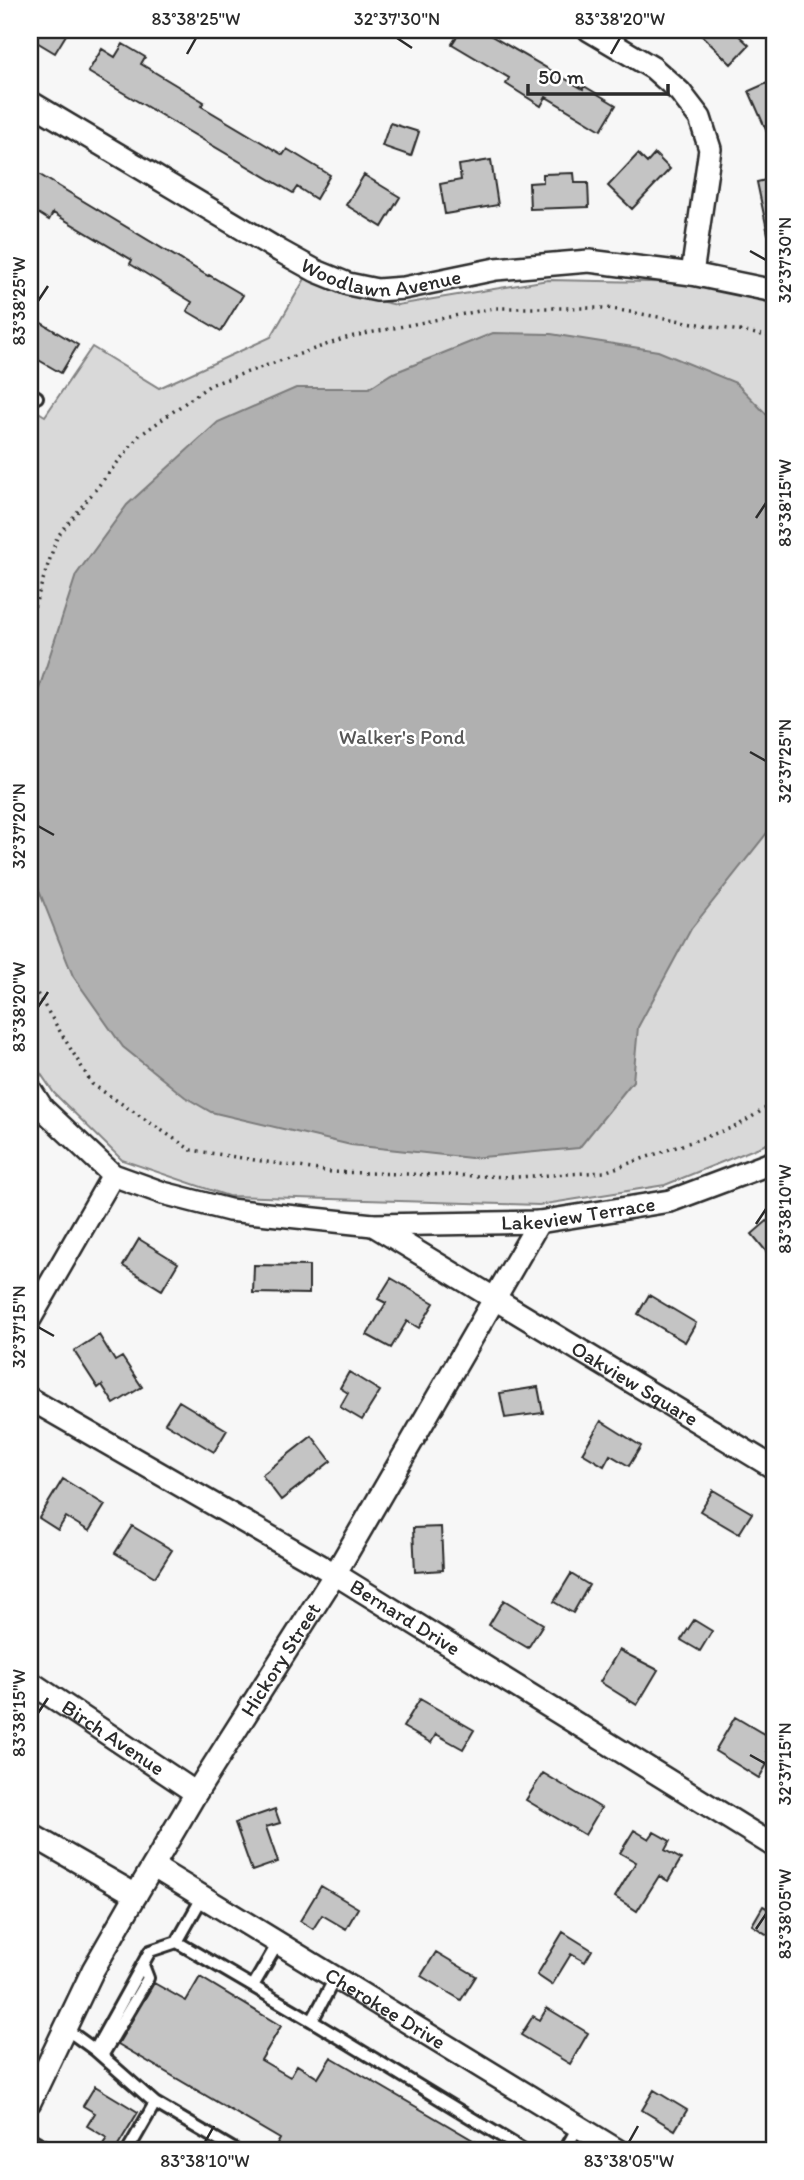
<svg xmlns="http://www.w3.org/2000/svg" width="804" height="2180" font-family="Itim,sans-serif">
<rect width="100%" height="100%" fill="#f7f7f7"/>
<filter id="ink" filterUnits="userSpaceOnUse"><feTurbulence type="fractalNoise" baseFrequency=".0143" numOctaves="2"/><feDisplacementMap in="SourceGraphic" scale="14" xChannelSelector="R" yChannelSelector="G"/><feConvolveMatrix kernelMatrix="1 2 1 2 8 2 1 2 1" color-interpolation-filters="sRGB"/></filter>
<g filter="url(#ink)">
<!-- green -->
<path fill="#d9d9d9" stroke="#828282" stroke-width="2" d="M306,277L352,295L397,305L548,280L700,283L774,299V1141L665,1185L539,1205L228,1196L122,1160L54,1093L30,1058V407L45,416L92,347L159,388L271,337Z"/>
<!-- water -->
<path fill="#b0b0b0" stroke="#7b7b7b" stroke-width="2" d="M493,333L551,334L658,351L736,383L774,422V824L691,929L638,1027L633,1081L579,1148L471,1158L351,1145L211,1112L185,1097L123,1047L73,976L38,888L30,816V776L37,695L76,575L127,505L218,422L296,388H369L391,374Z"/>
<!-- building -->
<path fill="#c4c4c4" stroke="#2b2b2b" stroke-width="2" d="M30,30H69L55,53L30,38Z
M461,30H481L583,89L584,86L616,105L601,130L546,97L541,106L506,84L509,78L452,44Z
M696,30H733L749,45L731,64Z
M123,44L145,57L141,64L204,102L201,106L283,155L287,149L330,175L316,199L297,187L293,193L88,72L102,49L115,57Z
M774,80V148L749,91Z
M390,123L419,132L411,156L382,146Z
M638,154L647,163L655,154L670,169L632,209L608,186Z
M491,160L498,205L445,214L440,184L461,180L459,165Z
M30,169L208,276L209,275L243,295L221,331L187,311L192,302L130,264L132,260L53,213L49,220L30,208Z
M574,173L575,183H588L589,207L530,209L529,183L543,182V174Z
M364,175L400,197L382,227L346,205Z
M774,178V233L768,234L757,182Z
M30,316L78,345L61,373L30,355Z
M774,1215V1261L752,1234Z
M139,1239L178,1263L162,1290L123,1266Z
M254,1265L309,1266V1294L253,1293Z
M391,1278L434,1303L419,1328L407,1321L391,1348L367,1335L386,1303L378,1299Z
M649,1295L696,1323L685,1342L638,1314Z
M99,1335L115,1361L122,1357L142,1387L114,1404L102,1385L98,1388L74,1351Z
M349,1372L380,1391L362,1420L340,1407L348,1393L340,1388Z
M538,1387L543,1413L505,1418L500,1393Z
M179,1401L227,1430L214,1452L165,1423Z
M601,1421L641,1446L629,1466L610,1455L604,1466L582,1453Z
M312,1436L331,1461L281,1500L262,1475Z
M63,1479L105,1505L89,1531L66,1517L58,1530L39,1518Z
M713,1490L752,1513L739,1534L700,1511Z
M132,1526L172,1550L155,1577L115,1553Z
M441,1527L443,1570L415,1572L413,1528Z
M571,1574L589,1585L573,1613L554,1602Z
M504,1600L543,1624L528,1648L489,1625Z
M694,1620L712,1631L700,1651L681,1640Z
M619,1650L658,1670L637,1705L600,1682Z
M420,1699L474,1730L463,1749L436,1734L431,1743L403,1727Z
M735,1717L774,1740L767,1751L773,1754L759,1778L715,1751Z
M543,1773L601,1808L585,1835L526,1800Z
M275,1809L280,1823L266,1827L278,1862L252,1871L235,1823Z
M634,1830L649,1839L654,1832L670,1841L665,1850L681,1859L668,1881L659,1876L637,1911L615,1897L636,1862L620,1853Z
M321,1886L358,1908L346,1929L322,1915L313,1929L300,1921Z
M763,1906L774,1912V1939L752,1925Z
M563,1932L592,1950L585,1962L571,1954L552,1985L537,1975Z
M436,1952L476,1976L461,2000L421,1976Z
M200,1977L281,2026L261,2060L290,2077L297,2065L318,2078L331,2057L490,2150H274L280,2139L118,2044L154,1983L186,2001Z
M547,2008L588,2033L570,2064L521,2035L533,2016L540,2020Z
M95,2086L138,2112L115,2150H99L107,2138L87,2126L95,2113L83,2106Z
M654,2090L687,2110L675,2130L642,2110Z"/>
<g fill="none" stroke-linecap="round" stroke-linejoin="round">
<!-- service casing -->
<g stroke="#2b2b2b" stroke-width="16">
<path id="service" d="M30,393L37,397
M177,1942L312,2021L335,1978
M253,1986L278,1943
M312,2021L524,2150
M66,2029L95,2050L155,2103L235,2150
M95,2050L150,1951L177,1942L203,1896
M102,2056L148,1978L143,1965
M30,2138L51,2150
M128,2150L155,2103
M565,2150L578,2127"/>
</g>
<!-- minor casing -->
<g stroke="#2b2b2b" stroke-width="26">
<g id="minor">
<path d="M589,30L653,68L680,92L700,118L710,149L692,274"/>
<path id="s1" d="M30,102L280,251L316,271L348,284L377,290L404,288L496,269L589,261L692,274L774,291"/>
<path id="s2" d="M30,1089L43,1109L113,1175L163,1193L229,1210L373,1225L539,1222L670,1201L774,1162"/>
<path id="s3" d="M373,1225L774,1468"/>
<path d="M30,1319L113,1175"/>
<path id="s4" d="M30,1399L335,1574L774,1846"/>
<path id="s5" d="M30,1682L196,1793"/>
<path d="M30,1834L136,1895"/>
<path id="s6" d="M154,1867L617,2150"/>
<path id="s7" d="M30,2102L93,1970L136,1895L196,1793L335,1574L539,1222"/>
</g>
</g>
<!-- path -->
<path stroke="#2b2b2b" stroke-width="3.5" stroke-dasharray="2 5" stroke-linecap="butt" d="M30,620L57,537L139,436L210,385L349,337L494,308H607L774,337
M30,982L92,1084L191,1150L331,1172L516,1177L604,1172L737,1126L774,1103"/>
<!-- service -->
<use href="#service" stroke="#fff" stroke-width="10"/>
<!-- minor -->
<use href="#minor" stroke="#fff" stroke-width="21"/>
</g>
</g>
<!-- ticks -->
<path fill="none" stroke="#2b2b2b" stroke-width="2.5" d="M397,38L412,48M187,54L196,38M611,54L620,38M750,251L766,260M38,301L48,286M756,518L766,503M750,752L766,761M38,826L54,835M38,1007L48,992M756,1224L766,1209M38,1327L54,1336M38,1713L48,1698M750,1755L766,1764M756,1929L766,1914M205,2142L214,2126M629,2142L638,2126"/>
<g text-anchor="middle" stroke-width="5" stroke-linejoin="round" paint-order="stroke">
<!-- street labels -->
<g font-size="21" fill="#2b2b2b" stroke="#fff">
<text dy="7" stroke="none"><textPath href="#s1" startOffset="399">Woodlawn Avenue</textPath></text>
<text dy="7" stroke="none"><textPath href="#s2" startOffset="592">Lakeview Terrace</textPath></text>
<text dy="7" stroke="none"><textPath href="#s3" startOffset="306">Oakview Square</textPath></text>
<text dy="7" stroke="none"><textPath href="#s4" startOffset="434">Bernard Drive</textPath></text>
<text dy="7" stroke="none"><textPath href="#s7" startOffset="509">Hickory Street</textPath></text>
<text dy="7" stroke="none"><textPath href="#s5" startOffset="100">Birch Avenue</textPath></text>
<text dy="7" stroke="none"><textPath href="#s6" startOffset="271">Cherokee Drive</textPath></text>
</g>
<!-- park labels -->
<g font-size="21" fill="#565656" stroke="#fff">
<text x="402" y="744">Walker's Pond</text>
</g>
</g>
<!-- margin -->
<rect width="804" height="2180" fill="none" stroke="#fff" stroke-width="77"/>
<!-- scale -->
<path d="M528 84v10h140v-10" fill="none" stroke="#2b2b2b" stroke-width="3.5"/>
<text x="538" y="84" font-size="21" fill="#2b2b2b" stroke="#ffffff" stroke-width="5" paint-order="stroke">50 m</text>
<rect x="38" y="38" width="728" height="2104" fill="none" stroke="#2b2b2b" stroke-width="2.5"/>
<g font-size="18" text-anchor="middle" fill="#2b2b2b">
<text x="196" y="25">83°38'25"W</text>
<text x="397" y="25">32°37'30"N</text>
<text x="620" y="25">83°38'20"W</text>
<text transform="translate(785 260) rotate(-90)" y="6">32°37'30"N</text>
<text transform="translate(19 301) rotate(-90)" y="6">83°38'25"W</text>
<text transform="translate(785 503) rotate(-90)" y="6">83°38'15"W</text>
<text transform="translate(785 761) rotate(-90)" y="6">32°37'25"N</text>
<text transform="translate(19 826) rotate(-90)" y="6">32°37'20"N</text>
<text transform="translate(19 1007) rotate(-90)" y="6">83°38'20"W</text>
<text transform="translate(785 1209) rotate(-90)" y="6">83°38'10"W</text>
<text transform="translate(19 1327) rotate(-90)" y="6">32°37'15"N</text>
<text transform="translate(19 1713) rotate(-90)" y="6">83°38'15"W</text>
<text transform="translate(785 1764) rotate(-90)" y="6">32°37'15"N</text>
<text transform="translate(785 1914) rotate(-90)" y="6">83°38'05"W</text>
<text x="205" y="2167">83°38'10"W</text>
<text x="629" y="2167">83°38'05"W</text>
</g>
</svg>
